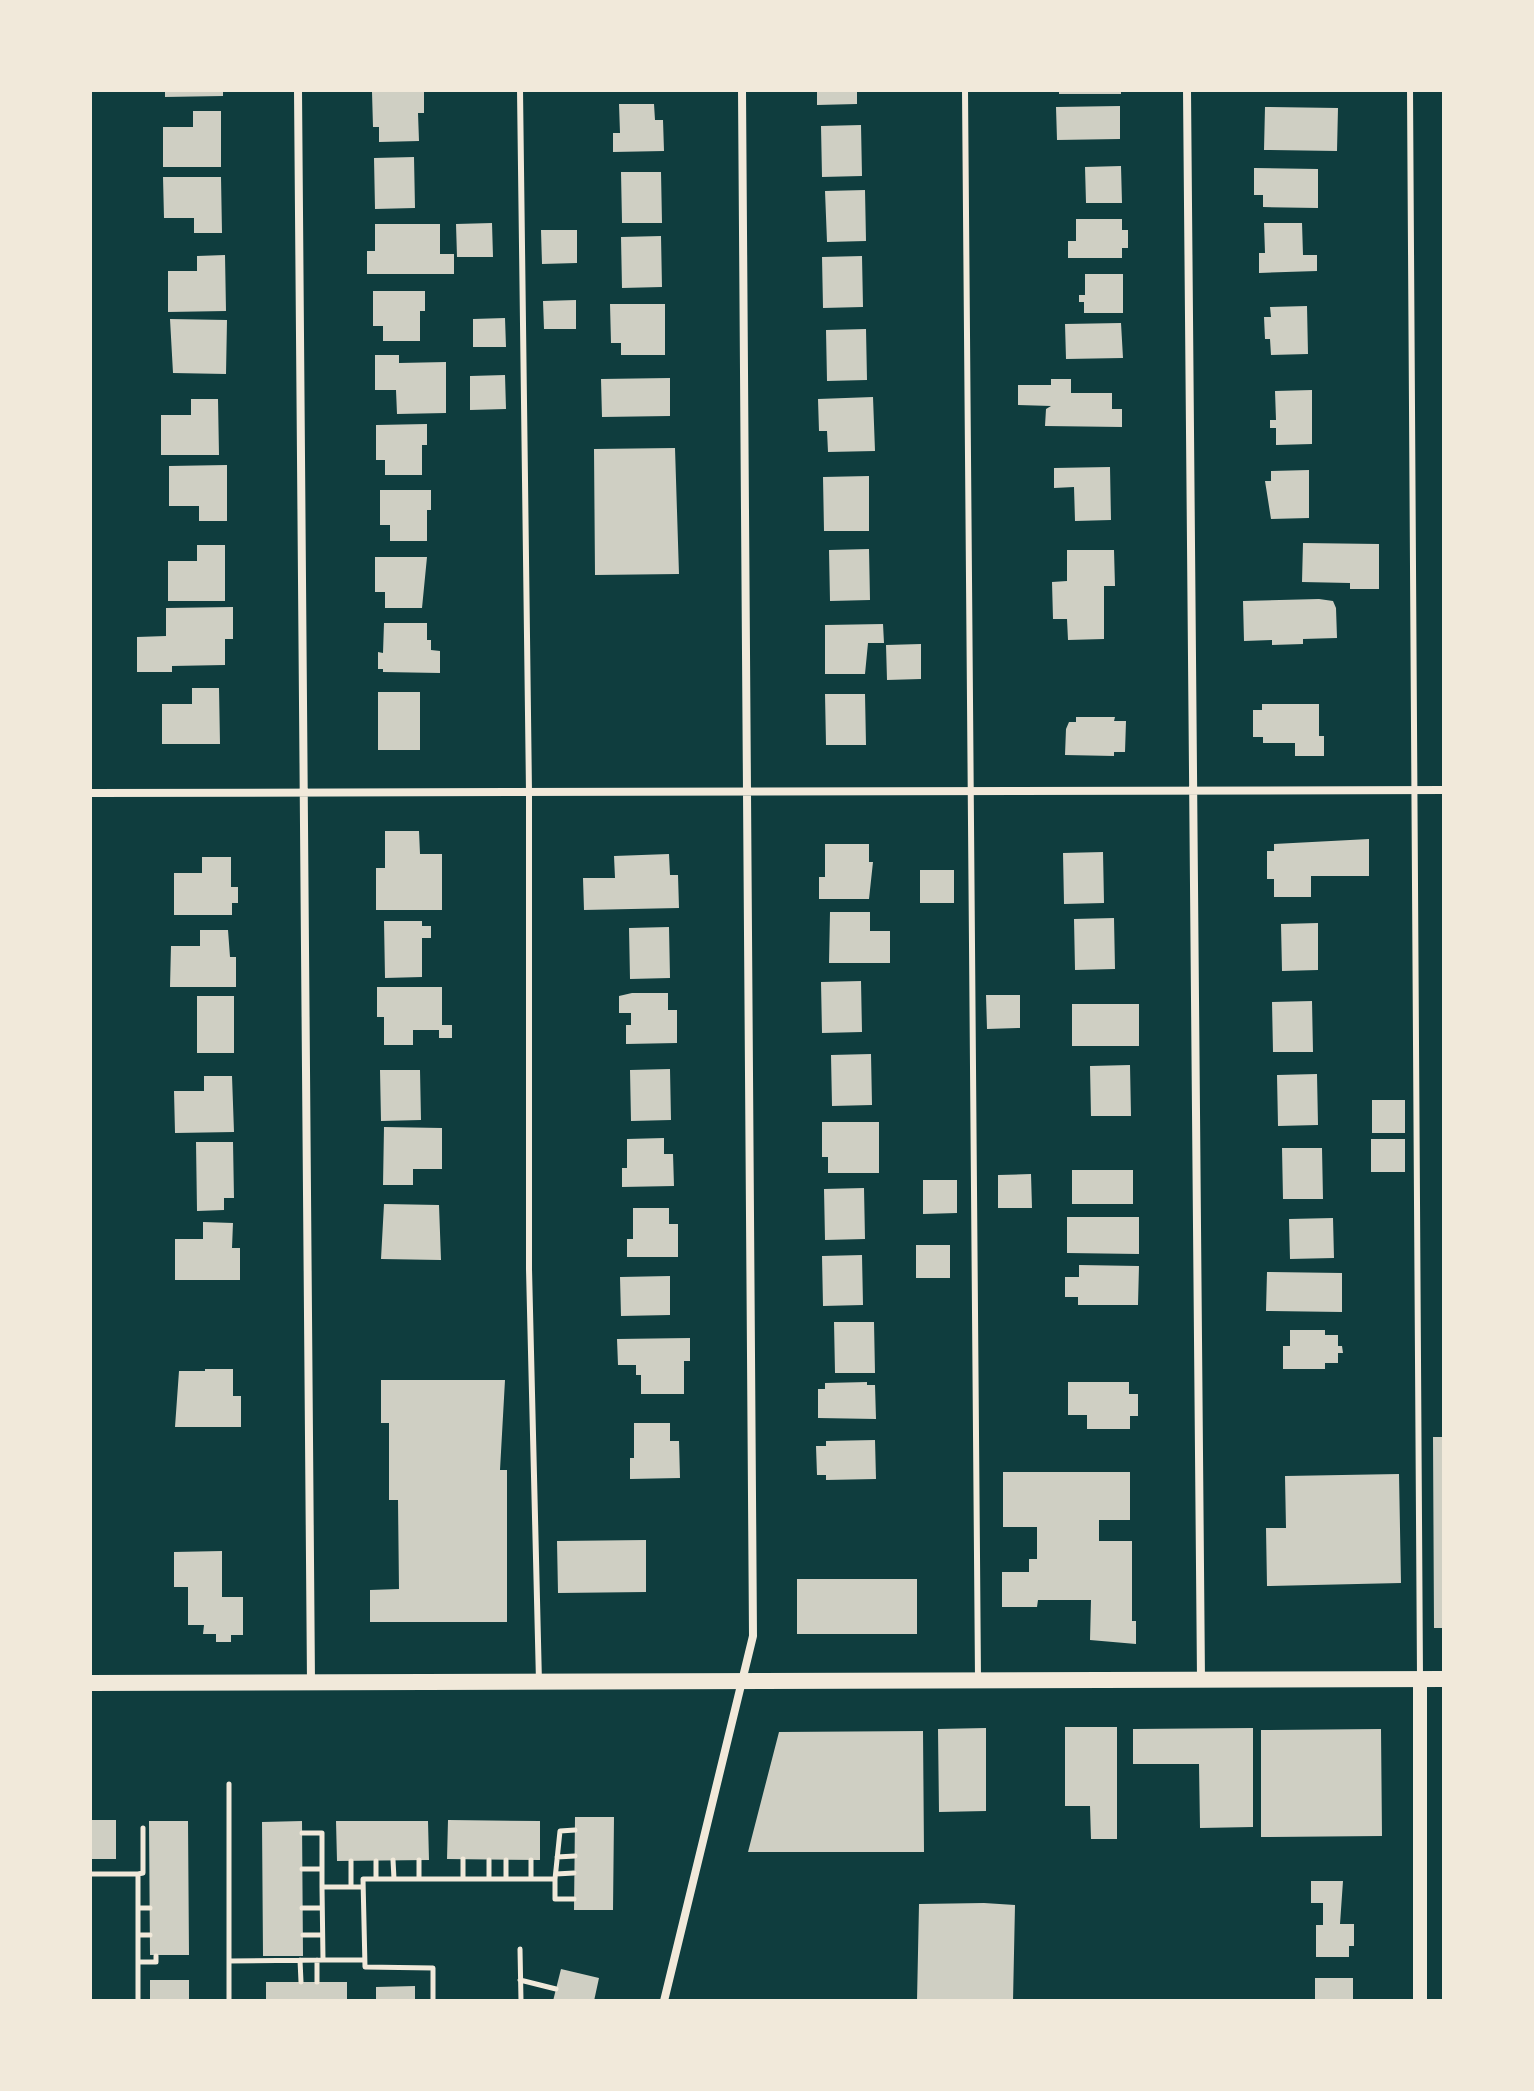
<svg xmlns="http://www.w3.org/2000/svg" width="1534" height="2091" font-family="'Sofia Sans Condensed',sans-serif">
<rect width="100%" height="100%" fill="#0f3d3e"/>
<!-- building -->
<path fill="#cfcfc3" d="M165,90H223V96L165,97Z
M817,90H857V104L817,105Z
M1059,90H1121V94H1059Z
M424,91V113H418L419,141L379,142V127H373L372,92Z
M619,104H654L655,120H663L664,151L613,152V133H620Z
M1120,106V139L1057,140L1056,107Z
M1265,107L1338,108L1337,151L1264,150Z
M193,111H221V167H163V127H193Z
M861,125L862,176L822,177L821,126Z
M414,157L415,208L375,209L374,158Z
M1121,166L1122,203H1086L1085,167Z
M1254,168L1318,169V208L1263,207V195H1254Z
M621,172H661L662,223H622Z
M163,177H221L222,233H194V218H164Z
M865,190L866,241L827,242L825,191Z
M1076,219H1122V230H1128V248H1122V258H1068V241H1076Z
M492,223L493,257H457L456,224Z
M1264,223H1302L1303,255H1317V271L1259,273V253H1265Z
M375,224H440V254H454V274H367V251H375Z
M541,230H577V263L542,264Z
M661,236L662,287L622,288L621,237Z
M225,255L226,311L168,312V271H197V256Z
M862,256L863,307L823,308L822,257Z
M1085,274H1123V313H1084V302H1079V295H1085Z
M373,291H425V311H420V341H383V326H373Z
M576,300V329H544L543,301Z
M610,304H665V355H621V343H611Z
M1307,306L1308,354L1271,355L1270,339H1265L1264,317H1271L1270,307Z
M505,318L506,347H473V319Z
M170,319L227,320L226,374L173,373Z
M1121,323L1123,358L1066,359L1065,324Z
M866,329L867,380L827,381L826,330Z
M375,355H399V363L446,362V413L397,414L396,390H375Z
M505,375L506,409L470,410V376Z
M670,378V416L602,417L601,379Z
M1051,379H1071V393H1112V409H1122V427L1045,426L1046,409L1051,406L1018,405V385H1051Z
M1312,390V444L1276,445V428H1270V420H1276L1275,391Z
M873,397L875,451L828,452L827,431H819L818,399Z
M191,399H218L219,455H161V415H191Z
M427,424V445H422V475H385V460H376V425Z
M675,448L679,574L595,575L594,449Z
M227,465V521H199V506H169V466Z
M1110,467L1111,520L1075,521L1074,487L1054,488V468Z
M1309,470V518L1271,519L1265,481H1271V471Z
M869,476V531H824L823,477Z
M380,490H431V510H427V541H390V525H380Z
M1303,543L1379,544V589H1350V583L1302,582Z
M197,545H225V601H168V561H197Z
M869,549L870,600L830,601L829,550Z
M1067,550H1114L1115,586H1104V639L1068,640L1067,619H1053L1052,582L1067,581Z
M375,557H427L422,608H385V592H375Z
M1319,599L1333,601L1336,608L1337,638L1303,639V644L1272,645V640L1244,641L1243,601Z
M233,607V639H225V665L172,666V672H137V637L166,636V608Z
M384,623H427V640H431V650L440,651V673L383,672V669H378V652L383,653Z
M883,624L884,643H868L865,674H825V625Z
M921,644V679L887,680L886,645Z
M192,688H219L220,744H162V704H192Z
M378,692H420V750H378Z
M825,694H865L866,745H826Z
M1262,704H1319V736H1324V756H1295V743H1263V737H1253V710H1262Z
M1076,717H1115L1114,721H1126L1125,752H1114V756L1065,755L1066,729L1069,722H1076Z
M385,831H419L420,854H442V910H376V868H385Z
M1369,839V876H1311V897H1274V879H1267V851H1274V844Z
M825,844H869V862H873L869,899H819V877H825Z
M1103,852L1104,903L1064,904L1063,853Z
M669,854L670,875H678L679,908L584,910L583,878H615L614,856Z
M202,857H231V887H238V903H232V915H174V873H202Z
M920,870H954V903H920Z
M830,912H870V931H890V963H829Z
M1114,918L1115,969L1075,970L1074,919Z
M384,921H422V926H431V938H422V977L385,978Z
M1318,923V970L1282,971L1281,924Z
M669,927L670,978L630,979L629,928Z
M200,930H228L230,957H236V987H170L171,946H200Z
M861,981L862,1032L822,1033L821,982Z
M377,987H442V1025H452V1038H439V1030H413V1045H384V1017H377Z
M632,993H668V1010H677V1043L626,1044V1025H631V1013H619V996Z
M986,995H1020V1028L987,1029Z
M197,996H234V1053H197Z
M1312,1001L1313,1052H1273L1272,1002Z
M1072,1004H1139V1046H1072Z
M871,1054L872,1105L832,1106L831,1055Z
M1130,1065L1131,1116H1091L1090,1066Z
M670,1069L671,1120L631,1121L630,1070Z
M380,1070H420L421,1120L381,1121Z
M1317,1074L1318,1125L1278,1126L1277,1075Z
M204,1076H232L234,1132L175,1133L174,1091H204Z
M1372,1100H1405V1133H1372Z
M822,1122H879V1173H828V1157H822Z
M384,1127L442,1128V1169H413V1185H383Z
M664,1138V1154H673L674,1186L622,1187V1168H627V1139Z
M1371,1139H1405V1172H1371Z
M196,1142H233L234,1198H224V1210L197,1211Z
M1282,1148H1322L1323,1199H1283Z
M1072,1170H1133V1204H1072Z
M1031,1174L1032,1208H998V1175Z
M923,1180H957V1213L923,1214Z
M864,1188L865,1239L825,1240L824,1189Z
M384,1204L439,1205L441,1260L381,1259Z
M633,1208H669V1224H678V1257H627V1239H633Z
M1067,1217H1139V1254L1067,1253Z
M1333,1218L1334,1258L1290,1259L1289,1219Z
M203,1222L233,1223L232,1248H240V1280H175V1239H203Z
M916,1245H950V1278H916Z
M862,1255L863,1305L823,1306L822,1256Z
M1079,1265L1139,1266L1138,1305H1078V1297H1065V1277H1079Z
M1267,1272L1342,1273V1312L1266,1311Z
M670,1276V1315L621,1316L620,1277Z
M834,1322H874L875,1373H835Z
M1290,1330H1325V1335H1338V1346H1342L1343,1353H1338V1363H1325V1369H1283V1346H1290Z
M690,1338V1361H684V1394H641V1375H636V1365H618L617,1339Z
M205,1369H233V1396H241V1427H175L179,1371H205Z
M381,1380H505L500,1470H507V1622H370V1590L399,1589L398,1500H389V1423H381Z
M867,1382V1385H875L876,1419L818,1418V1389H825V1383Z
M1068,1382H1129V1394H1138V1416H1130V1429H1087V1415H1068Z
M634,1423H670V1441H679L680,1478L630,1479V1458H634Z
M1433,1437H1444V1628H1434Z
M875,1440L876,1479L826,1480V1475H817L816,1446H826V1441Z
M1003,1472H1130V1520H1099V1541H1132V1621H1136V1644L1090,1640L1091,1600H1038L1037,1607H1002V1572H1029V1559H1037V1527H1003Z
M1399,1474L1401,1583L1267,1586L1266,1528H1286L1285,1476Z
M646,1540V1592L558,1593L557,1541Z
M222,1551V1597H243V1635H231V1642H216V1634H203L204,1625H188V1587H174V1552Z
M797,1579H917V1634H797Z
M1065,1727H1117V1839H1091L1090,1806H1065Z
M986,1728V1811L939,1812L938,1729Z
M1253,1728V1827L1200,1828L1199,1764H1133V1729Z
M1381,1729L1382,1836L1261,1837V1730Z
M923,1731L924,1852H748L779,1732Z
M575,1817H614L613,1910H574Z
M90,1820H116V1859H90Z
M448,1820L540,1821V1860L447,1859Z
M149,1821H188L189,1955H150Z
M302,1821L303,1956H263L262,1822Z
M336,1821H428L429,1860L337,1861Z
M1311,1881H1343L1340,1924H1354V1946H1349V1957H1316V1925H1323V1903H1311Z
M984,1903L1015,1905L1013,2001H917L919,1904Z
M561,1969L599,1978L594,2001H553Z
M1315,1978H1353V2000L1315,2001Z
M150,1980H189V2001H150Z
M266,1982H347V2001H266Z
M415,1986V2001H376V1987Z"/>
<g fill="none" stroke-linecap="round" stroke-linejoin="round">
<!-- path -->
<path stroke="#f1e9da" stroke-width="5" d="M229,1784V2001
M302,1833H322V1887H363
M557,1857L575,1856
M463,1859V1879
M393,1860L394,1879
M419,1860V1879
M489,1860V1879
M506,1860V1879
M531,1860V1879
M351,1861V1887
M376,1861V1879
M302,1869H322
M90,1874H138V2001
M138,1874L143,1873V1828
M556,1874L574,1873
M555,1879V1899H574
M322,1887L323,1960H364
M138,1908H150
M302,1908H322
M138,1935H150
M303,1935H322
M520,1949L521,2001
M300,1960L301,1982
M317,1960V1982
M229,1961L323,1960
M138,1962H156V1956
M520,1980L556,1989
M433,2001V1968L365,1967L363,1879H555L560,1831L575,1830"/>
<!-- service -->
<path stroke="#f1e9da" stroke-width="6" d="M520,90L529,792V1269L539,1682
M965,90L978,1678
M1410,90L1420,1678"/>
<!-- minor -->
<path stroke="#f1e9da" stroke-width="8" d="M298,90L311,1682
M1187,90L1201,1680
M90,793L1444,790
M664,2001L753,1636L742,90"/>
<!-- tertiary -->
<path stroke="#f1e9da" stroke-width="14" d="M1420,1679V2001"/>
<!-- secondary -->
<path stroke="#f1e9da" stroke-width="16" d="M90,1683L1444,1679"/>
</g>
<!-- border -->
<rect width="1534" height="2091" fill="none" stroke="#f1e9da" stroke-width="184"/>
</svg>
